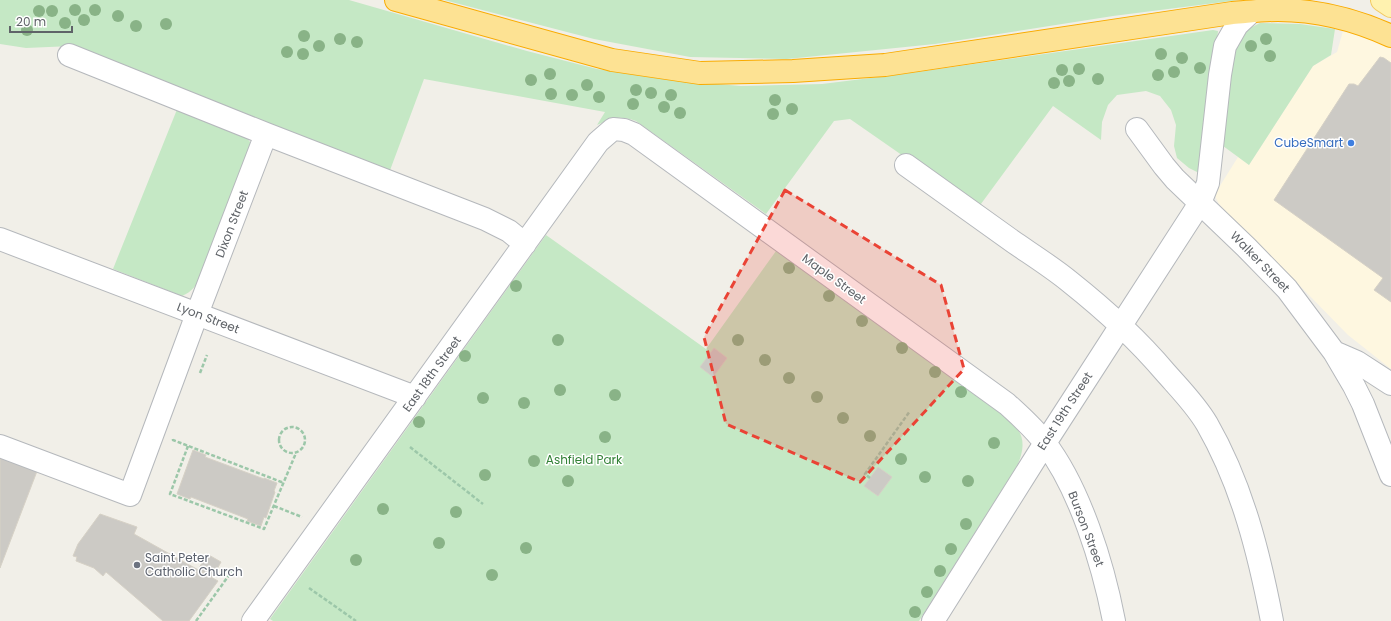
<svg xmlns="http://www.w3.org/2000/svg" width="1391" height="621" font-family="Poppins,sans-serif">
<rect width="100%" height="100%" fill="#f1efe8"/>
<!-- commercial -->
<path fill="#fef7e0" d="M1343,31L1391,45V369L1348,335L1263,248L1228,214L1219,204L1215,196L1218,189L1238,157L1249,165L1313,66L1337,52Z"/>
<!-- green -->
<path fill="#c5e8c5" d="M0,0H349L527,51L597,69L670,80L741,86L822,84L903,74L1213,30L1218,31L1203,175L1189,168L1177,158L1174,146L1176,125L1171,110L1160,96L1146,91L1117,95L1108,105L1102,122L1101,140L1053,106L978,208L850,119L834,121L766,214L636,121C619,115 612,118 597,125L605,112L424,79L389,173L72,46L26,48L0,44Z
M444,0H1239L1113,16L935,44L787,59L690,57L594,39Z
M1260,23L1300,24L1335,29L1331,55L1313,66L1249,165L1219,143L1228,61L1244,31Z
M178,107L244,134L250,142L251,149L202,276C196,285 192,292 182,296L113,269Z
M546,235L706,349L776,251L1004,416C1008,421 1014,425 1018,430C1026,441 1022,455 1017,466L919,621H273L270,619Z"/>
<!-- building -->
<path fill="#cccac5" stroke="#d6d1c6" d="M1380,57L1384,58L1391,63V302L1374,290L1383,278L1274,200L1349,84H1354L1358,86Z
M714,348L727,358L713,377L700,367Z
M193,450L206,455L205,457L264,479V478L277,483L274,491L275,492L266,518L264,517L261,526L247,521L248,519L191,497L190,499L177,494Z
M0,451L39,466L0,568Z
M878,467L892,477L878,496L864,486Z
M100,514L137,527L134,534L218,581L189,621H163L106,572L103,576L94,568L76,561L77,557L73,556L78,544Z
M207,554L221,562L212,578L198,570Z"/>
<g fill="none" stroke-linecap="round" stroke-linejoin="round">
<!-- minor casing -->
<g stroke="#b5b8bc" stroke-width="24">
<path id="minor" d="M69,55L266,134L485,219L509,231L525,244
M1137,129L1164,166L1175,179L1246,247L1287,289L1334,352L1357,362L1391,384
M906,165C942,191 979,217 1015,243C1034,256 1053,268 1070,282C1104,309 1137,339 1165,372C1180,389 1196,405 1207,424C1242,485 1259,553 1272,621
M0,239L415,397
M1334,352L1354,386L1363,404L1391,475
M0,446L130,495L197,314L266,134
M253,621L598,142L613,129L624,130L634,134L1007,404C1020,416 1034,428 1045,443C1080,489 1103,564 1114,621
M933,621L1045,443L1200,203L1208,183L1220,75L1225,46L1237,25L1251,12"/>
</g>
<!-- major casing -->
<g stroke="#f2c960" stroke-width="24">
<path id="major" d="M1382,0L1391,6"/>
</g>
<!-- highway casing -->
<g stroke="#f9ab00" stroke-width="24">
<path id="highway" d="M396,0L612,60L700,73L793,71L885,65L1232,13C1247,12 1262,10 1278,10C1317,10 1356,20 1391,36"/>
</g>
<!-- path -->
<path stroke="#9cc7a9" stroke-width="2.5" stroke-dasharray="4 2" stroke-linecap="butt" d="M200,373L207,355
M279 440a13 13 0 1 1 26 0a13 13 0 1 1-26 0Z
M173,439V440L284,483
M188,446L170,494L264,529L296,453
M410,447L483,504
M870,478L865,474L910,411
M274,506L302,517
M309,588L356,621
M196,621L232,571"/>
<!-- minor -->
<use href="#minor" stroke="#fff" stroke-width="22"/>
<!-- major -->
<use href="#major" stroke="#fff2af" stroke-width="22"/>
<!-- highway -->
<use href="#highway" stroke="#fde293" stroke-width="22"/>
</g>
<!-- trees -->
<g fill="#89b387">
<circle cx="75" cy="10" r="6"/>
<circle cx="95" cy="10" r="6"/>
<circle cx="39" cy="11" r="6"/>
<circle cx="52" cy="11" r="6"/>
<circle cx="118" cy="16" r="6"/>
<circle cx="84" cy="20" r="6"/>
<circle cx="65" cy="23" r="6"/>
<circle cx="166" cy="24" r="6"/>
<circle cx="136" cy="26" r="6"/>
<circle cx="27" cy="30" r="6"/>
<circle cx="304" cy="36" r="6"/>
<circle cx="340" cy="39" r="6"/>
<circle cx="1266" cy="39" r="6"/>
<circle cx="357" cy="42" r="6"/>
<circle cx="319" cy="46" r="6"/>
<circle cx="1251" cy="46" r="6"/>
<circle cx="287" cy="52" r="6"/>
<circle cx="303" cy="54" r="6"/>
<circle cx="1161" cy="54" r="6"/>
<circle cx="1270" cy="56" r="6"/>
<circle cx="1182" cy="58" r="6"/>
<circle cx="1200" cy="68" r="6"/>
<circle cx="1079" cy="69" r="6"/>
<circle cx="1062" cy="70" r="6"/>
<circle cx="1174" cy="72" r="6"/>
<circle cx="550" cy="74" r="6"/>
<circle cx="1158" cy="75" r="6"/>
<circle cx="1098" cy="79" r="6"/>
<circle cx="531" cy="80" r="6"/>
<circle cx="1069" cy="81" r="6"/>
<circle cx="1054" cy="83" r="6"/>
<circle cx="587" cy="85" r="6"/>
<circle cx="636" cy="90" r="6"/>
<circle cx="651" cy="93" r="6"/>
<circle cx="551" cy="94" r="6"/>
<circle cx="572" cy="95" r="6"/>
<circle cx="671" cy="95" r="6"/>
<circle cx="599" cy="97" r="6"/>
<circle cx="775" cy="100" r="6"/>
<circle cx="633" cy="104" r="6"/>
<circle cx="664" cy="107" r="6"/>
<circle cx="792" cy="109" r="6"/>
<circle cx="680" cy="113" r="6"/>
<circle cx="773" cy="114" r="6"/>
<circle cx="789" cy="268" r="6"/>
<circle cx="516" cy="286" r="6"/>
<circle cx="829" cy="296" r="6"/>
<circle cx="862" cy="321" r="6"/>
<circle cx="558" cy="340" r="6"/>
<circle cx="738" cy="340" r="6"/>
<circle cx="902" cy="348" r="6"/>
<circle cx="465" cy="356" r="6"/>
<circle cx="765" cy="360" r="6"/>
<circle cx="935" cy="372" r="6"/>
<circle cx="789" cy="378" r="6"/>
<circle cx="560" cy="390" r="6"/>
<circle cx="961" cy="392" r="6"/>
<circle cx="615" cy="395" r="6"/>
<circle cx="817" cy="397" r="6"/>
<circle cx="483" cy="398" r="6"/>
<circle cx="524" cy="403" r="6"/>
<circle cx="843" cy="418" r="6"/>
<circle cx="419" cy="422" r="6"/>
<circle cx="870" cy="436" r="6"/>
<circle cx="605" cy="437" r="6"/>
<circle cx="994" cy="443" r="6"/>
<circle cx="901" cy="459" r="6"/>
<circle cx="534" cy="461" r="6"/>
<circle cx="485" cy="475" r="6"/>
<circle cx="925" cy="477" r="6"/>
<circle cx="568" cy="481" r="6"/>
<circle cx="968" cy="481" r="6"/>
<circle cx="383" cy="509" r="6"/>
<circle cx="456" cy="512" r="6"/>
<circle cx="966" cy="524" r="6"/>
<circle cx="439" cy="543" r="6"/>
<circle cx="526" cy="548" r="6"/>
<circle cx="951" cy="549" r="6"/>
<circle cx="356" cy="560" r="6"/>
<circle cx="940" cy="571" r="6"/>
<circle cx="492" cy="575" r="6"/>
<circle cx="927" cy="592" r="6"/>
<circle cx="915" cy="612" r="6"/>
</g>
<!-- marked area -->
<path fill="#ea4335" fill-opacity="0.2" stroke="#ea4335" stroke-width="3" stroke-dasharray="8 5" stroke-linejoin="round" d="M785,190L941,285L964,369L860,482L726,424L704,337Z"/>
<!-- markers -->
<circle fill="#3f7fe0" stroke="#fff" stroke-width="1.5" cx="1351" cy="143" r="4"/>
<circle fill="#6b7280" stroke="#fff" stroke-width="1.5" cx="137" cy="565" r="4"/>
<g text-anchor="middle" stroke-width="3" stroke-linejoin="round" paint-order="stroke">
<!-- shop labels -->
<g font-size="12" fill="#366cbe" stroke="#fff" text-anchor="end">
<text x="1343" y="147">CubeSmart</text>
</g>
<!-- street labels -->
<g font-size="12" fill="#5f6368" stroke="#fff">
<text transform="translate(232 224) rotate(-69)" y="4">Dixon Street</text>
<text transform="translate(1260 262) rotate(46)" y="4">Walker Street</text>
<text transform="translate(834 279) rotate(36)" y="4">Maple Street</text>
<text transform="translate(208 318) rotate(21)" y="4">Lyon Street</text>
<text transform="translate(432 374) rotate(-54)" y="4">East 18th Street</text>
<text transform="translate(1065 411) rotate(-57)" y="4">East 19th Street</text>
<text transform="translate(1086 529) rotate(69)" y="4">Burson Street</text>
</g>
<!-- park labels -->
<g font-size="12" fill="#348238" stroke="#fff">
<text x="584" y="464">Ashfield Park</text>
</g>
<!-- worship labels -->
<g font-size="12" fill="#5b616d" stroke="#fff" text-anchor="start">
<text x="145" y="562">Saint Peter<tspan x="145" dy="14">Catholic Church</tspan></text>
</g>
</g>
<!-- scale -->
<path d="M10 26v6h62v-6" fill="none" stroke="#5f6368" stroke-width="2"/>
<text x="16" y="26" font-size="12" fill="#5f6368" stroke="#ffffff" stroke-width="3" paint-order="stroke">20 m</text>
</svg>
